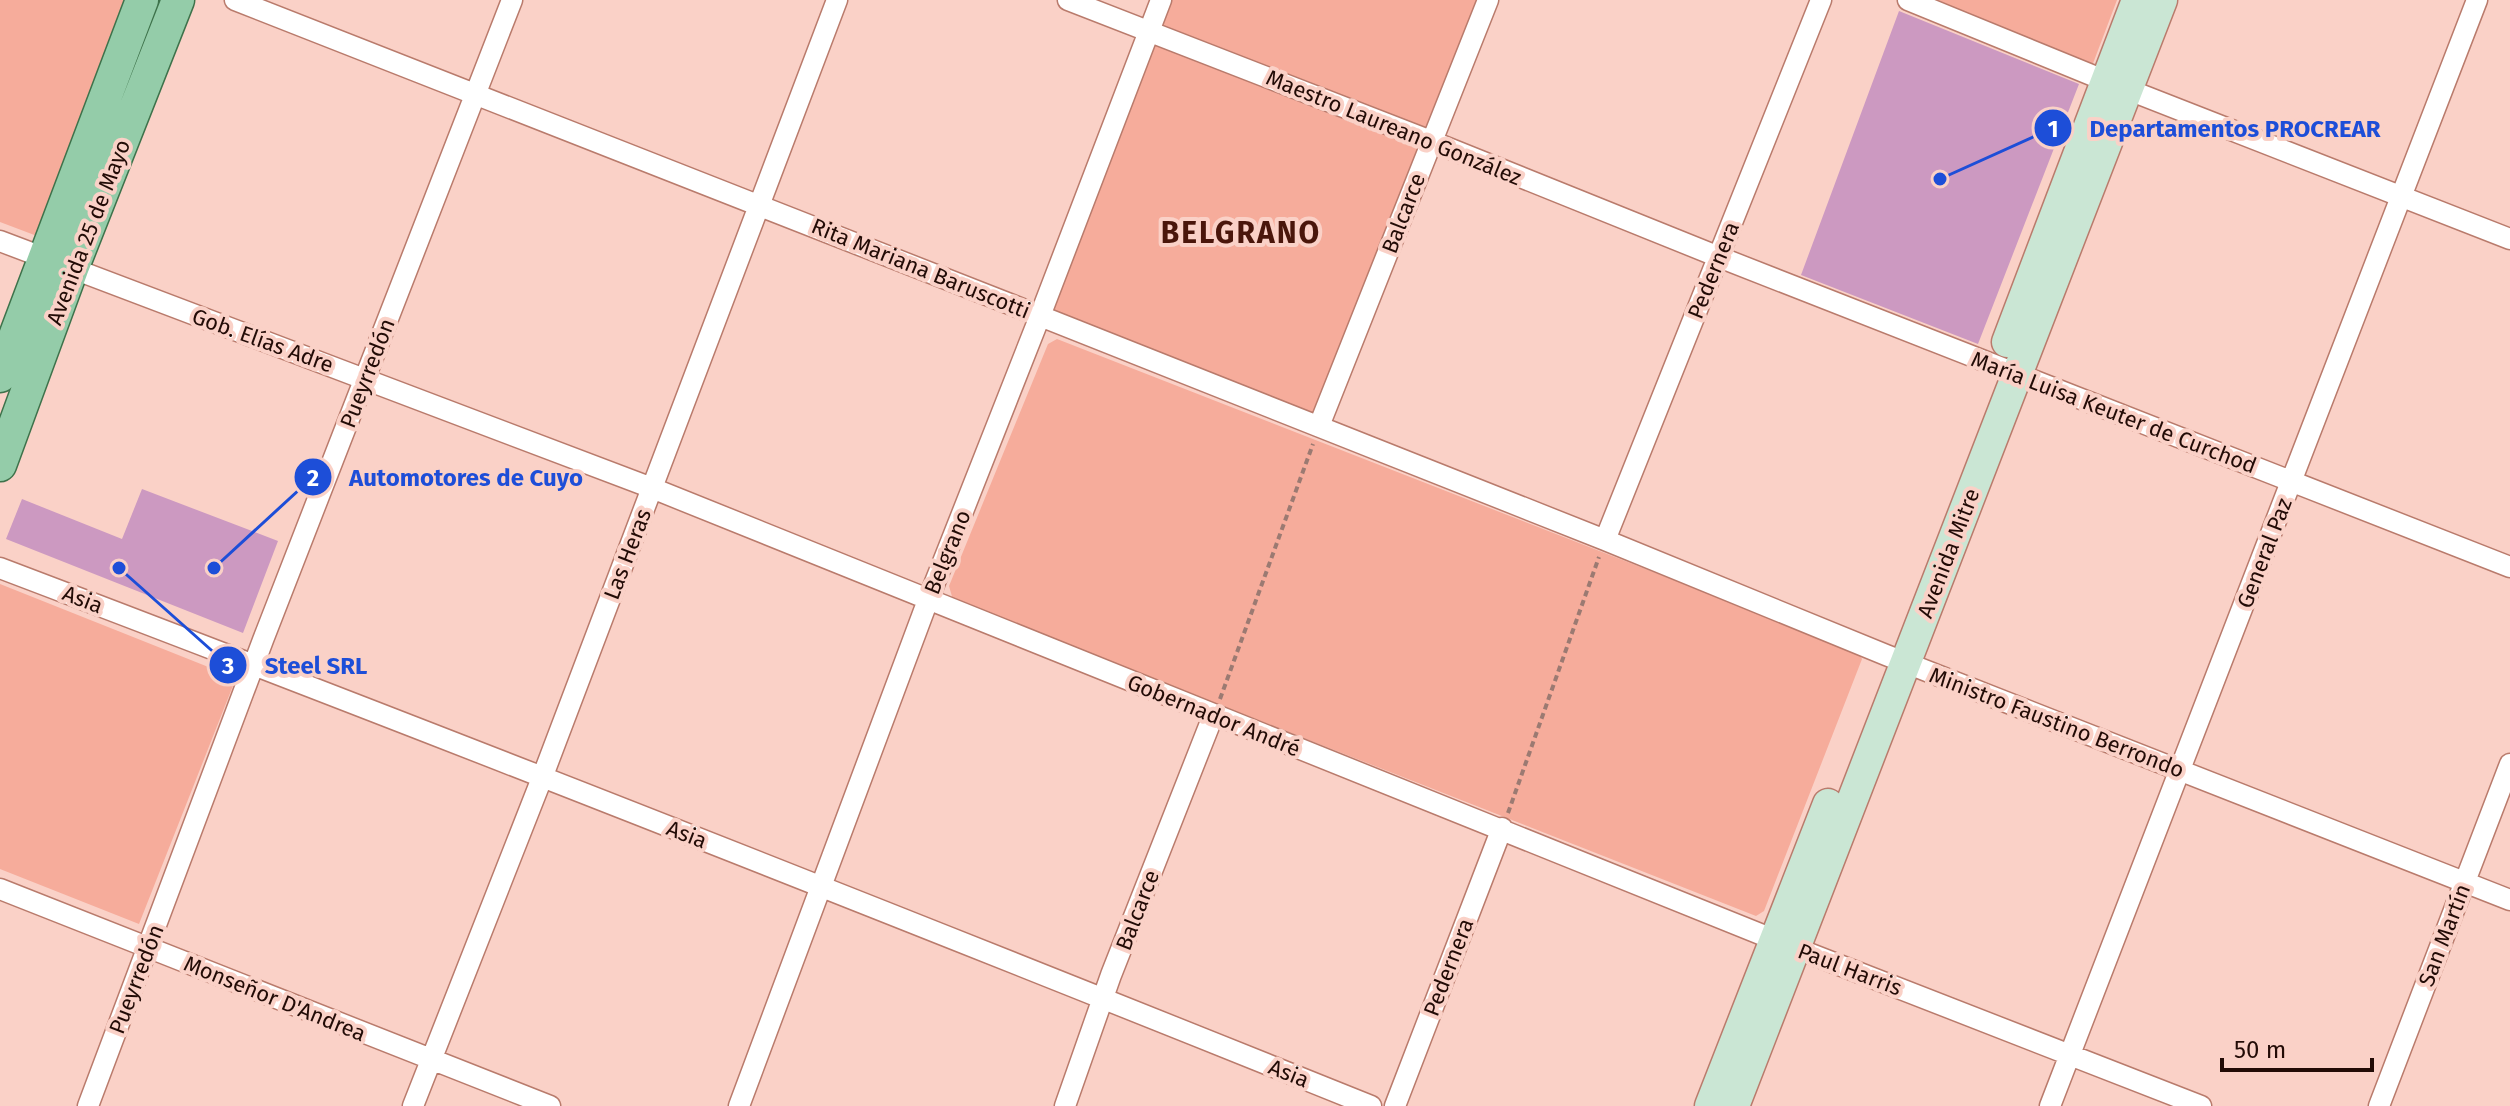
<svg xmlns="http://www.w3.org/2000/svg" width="2510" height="1106" font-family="'Fira Sans',sans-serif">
<rect width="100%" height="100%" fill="#fad1c7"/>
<!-- green -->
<path fill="#f6ac9b" d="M0,0H129L37,236L0,222Z
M1161,0H1488L1319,426L1040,316Z
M1908,0H2117L2089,74Z
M1057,339L1858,652L1862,659L1764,911L1756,916L953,600L949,586L1048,344Z
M0,584L236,678L139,924L0,869Z"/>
<!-- building -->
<path fill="#cc99c1" d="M1899,11L2079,84L1978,344L1801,275Z
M142,489L278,541L243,633L6,539L22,499L122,539Z"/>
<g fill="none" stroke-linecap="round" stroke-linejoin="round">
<!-- street casing -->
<g stroke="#b97b6c" stroke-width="23">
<path id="street" d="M235,0L1020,308L1605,540L1886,655L2510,900
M1068,0L1431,141L1719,257L2510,567
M1908,0L2106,81L2510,239
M0,241L652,488L1775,940L2201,1106
M1319,426L1488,0
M1605,540L1821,0
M0,568C459,742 916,923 1371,1106
M0,889L550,1106
M88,1106L263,640L512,0
M413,1106L542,778L837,0
M739,1106L928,600L1040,316L1161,0
M1065,1106L1111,975L1213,716
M1395,1106L1502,828
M2050,1106L2477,0
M2379,1106L2510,764"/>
</g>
<!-- secondary casing -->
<g stroke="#b97b6c" stroke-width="33">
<path id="secondary" d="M2007,342L2137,0
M1710,1106L1828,804
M1734,1106L2162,0"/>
</g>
<!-- primary casing -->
<g stroke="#3e724b" stroke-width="35">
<path id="primary" d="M0,376L142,0
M0,465L72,269L178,0"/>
</g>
<!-- path -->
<path stroke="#9b7a72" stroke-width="4" stroke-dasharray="6 4" stroke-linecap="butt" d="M1220,699L1313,444
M1508,813L1599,557"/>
<!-- street -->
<use href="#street" stroke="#fff" stroke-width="20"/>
<!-- secondary -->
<use href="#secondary" stroke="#cae6d4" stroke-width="30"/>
<!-- primary -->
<use href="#primary" stroke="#94cca9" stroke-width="32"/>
</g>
<g text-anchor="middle" stroke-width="8" stroke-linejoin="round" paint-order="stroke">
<!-- street labels -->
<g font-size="22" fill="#220b06" stroke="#fad1c7">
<text transform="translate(1394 127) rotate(22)" y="8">Maestro Laureano González</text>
<text transform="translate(1403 213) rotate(-69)" y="8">Balcarce</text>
<text transform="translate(88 232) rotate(-69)" y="8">Avenida 25 de Mayo</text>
<text transform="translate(921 268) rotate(22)" y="8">Rita Mariana Baruscotti</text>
<text transform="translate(1713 270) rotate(-68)" y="8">Pedernera</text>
<text transform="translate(263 340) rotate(20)" y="8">Gob. Elías Adre</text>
<text transform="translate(367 373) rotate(-69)" y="8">Pueyrredón</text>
<text transform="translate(2114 412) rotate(21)" y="8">María Luisa Keuter de Curchod</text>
<text transform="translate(947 552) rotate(-68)" y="8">Belgrano</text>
<text transform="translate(1948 553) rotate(-69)" y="8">Avenida Mitre</text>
<text transform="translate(2264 553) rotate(-69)" y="8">General Paz</text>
<text transform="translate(627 554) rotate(-69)" y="8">Las Heras</text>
<text transform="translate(83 599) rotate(21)" y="8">Asia</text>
<text transform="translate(1214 715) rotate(22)" y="8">Gobernador André</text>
<text transform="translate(2057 722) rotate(21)" y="8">Ministro Faustino Berrondo</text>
<text transform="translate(687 834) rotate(21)" y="8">Asia</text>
<text transform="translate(1137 910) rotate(-69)" y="8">Balcarce</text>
<text transform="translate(2444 935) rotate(-69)" y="8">San Martín</text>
<text transform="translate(1448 967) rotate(-69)" y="8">Pedernera</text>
<text transform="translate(1850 969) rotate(21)" y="8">Paul Harris</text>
<text transform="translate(136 979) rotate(-69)" y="8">Pueyrredón</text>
<text transform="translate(275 998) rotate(22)" y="8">Monseñor D'Andrea</text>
<text transform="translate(1289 1073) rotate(22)" y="8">Asia</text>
</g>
<!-- district labels -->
<g font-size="30" font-weight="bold" letter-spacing="2" fill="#4a160b" stroke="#fad1c7">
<text x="1241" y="243">BELGRANO</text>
</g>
</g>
<!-- callouts -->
<path fill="none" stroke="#1d4ed8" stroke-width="3" d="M1940 179L2053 128M214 568L313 477M119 568L228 665"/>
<g fill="#1d4ed8" stroke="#fad1c7" stroke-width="3">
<circle cx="1940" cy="179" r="8"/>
<circle cx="214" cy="568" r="8"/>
<circle cx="119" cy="568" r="8"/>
<circle cx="2053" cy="128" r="20"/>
<circle cx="313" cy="477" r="20"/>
<circle cx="228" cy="665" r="20"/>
</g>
<g font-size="24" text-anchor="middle" font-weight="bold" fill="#fff">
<text x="2053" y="137">1</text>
<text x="313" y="486">2</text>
<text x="228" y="674">3</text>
</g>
<g font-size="24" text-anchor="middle" font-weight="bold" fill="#1d4ed8" stroke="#fad1c7" stroke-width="8" stroke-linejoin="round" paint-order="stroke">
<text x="2235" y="137">Departamentos PROCREAR</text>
<text x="466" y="486">Automotores de Cuyo</text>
<text x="316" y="674">Steel SRL</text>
</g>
<!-- scale -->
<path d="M2222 1058v12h150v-12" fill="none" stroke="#220b06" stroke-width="4"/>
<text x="2234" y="1058" font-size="24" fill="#220b06" stroke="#fad1c7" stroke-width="6" paint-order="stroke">50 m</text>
</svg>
